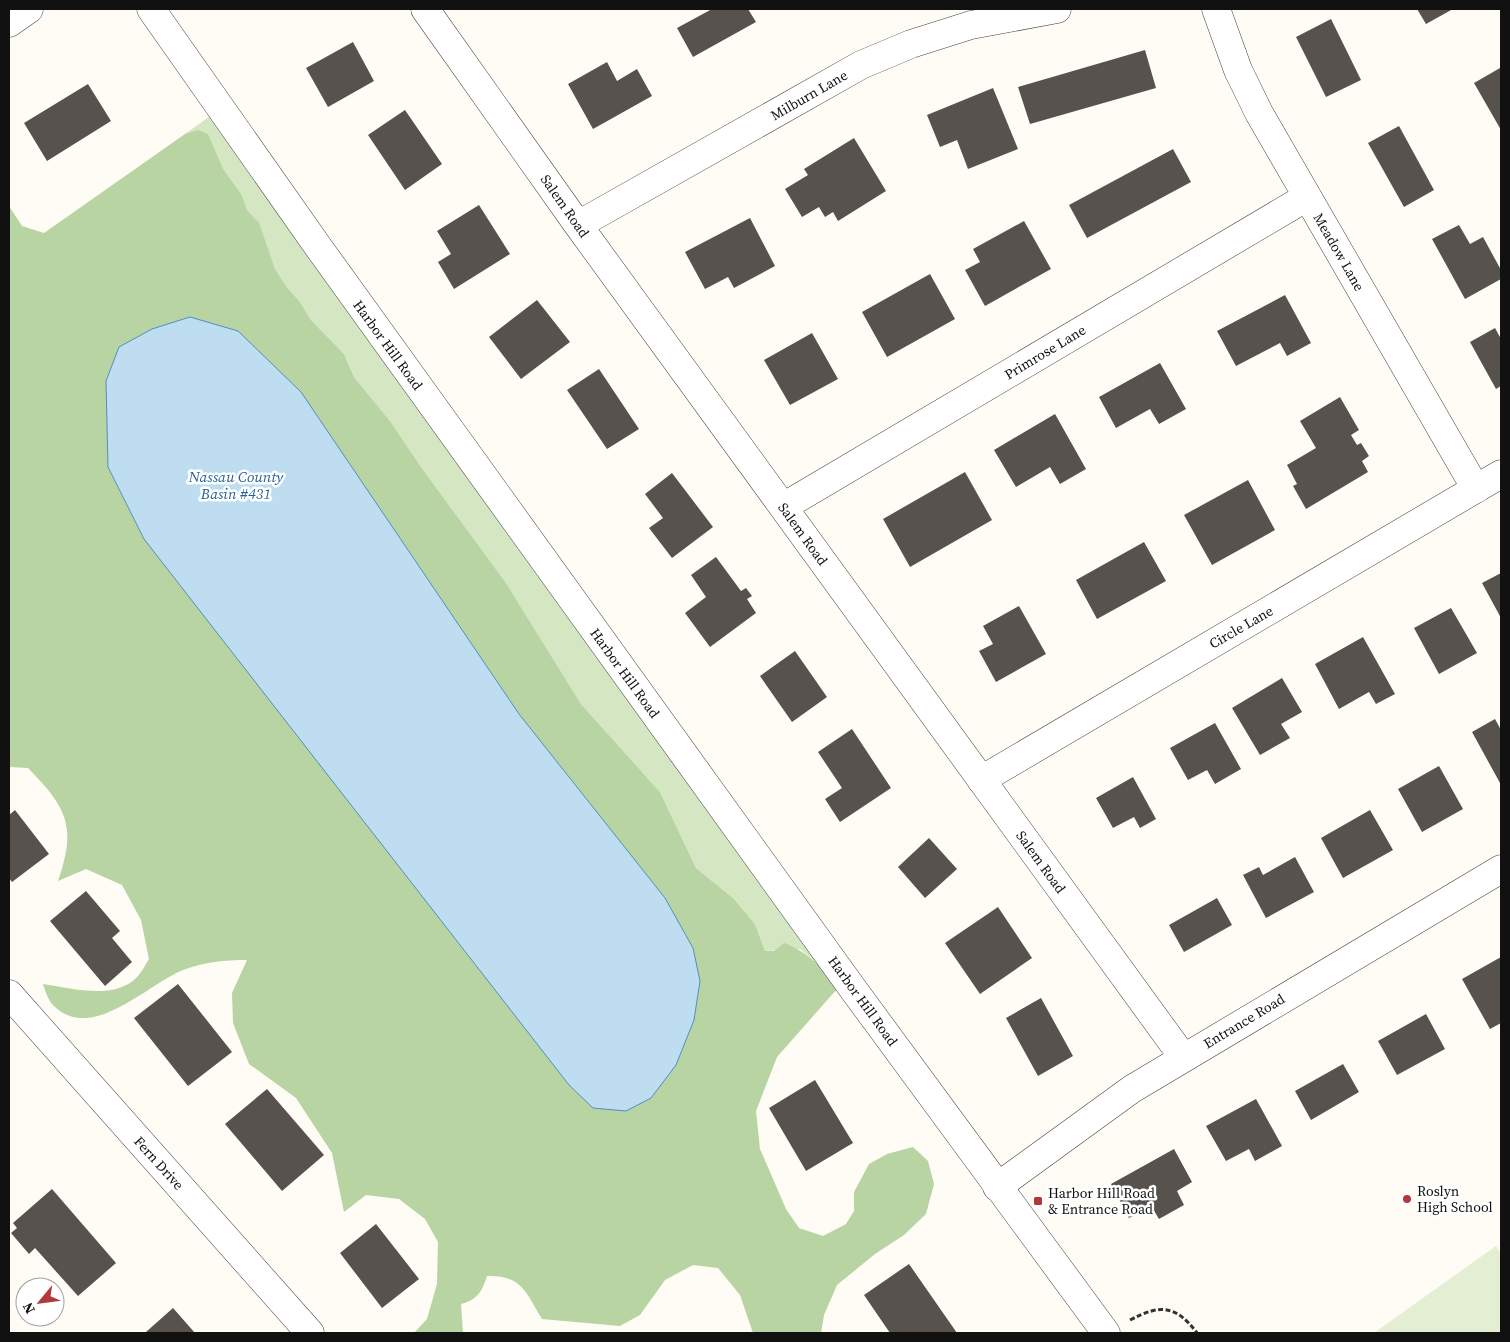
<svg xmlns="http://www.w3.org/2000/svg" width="1510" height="1342" font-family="'Source Serif 4',serif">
<rect width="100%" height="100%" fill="#fefcf5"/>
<!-- green -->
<path fill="#d4e6c2" d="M220,109L846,983L830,996L837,989L831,975L800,949L765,951L755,924L734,899L696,868L660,792L581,704L506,583L421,467L390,421L354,377L344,354L311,320L300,302L286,286L185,134Z"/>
<!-- forest -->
<path fill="#b8d4a3" d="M198,130L208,134L223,169L241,194L247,210L259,223L275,269L286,286L300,302L311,320L344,354L354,377L390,421L421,467L506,583L581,704L660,792L696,868L734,899L755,924L765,951H774L784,943C803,949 829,971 837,989L777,1057L756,1111L760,1149L786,1209L799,1228L823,1236L846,1224L854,1211V1192L869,1164L887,1154L913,1147L928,1161L934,1184L926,1214L904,1235L875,1254L837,1285L824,1315L821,1333H753L740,1295L718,1268L693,1265L665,1280L640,1315L620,1326L542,1319C526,1293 522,1275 487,1276C482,1292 477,1300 461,1304L463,1333H414L427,1319L437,1284L438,1242L425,1219L399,1199L366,1195L344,1212L332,1153L296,1098L249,1064L233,1023L232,993L247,960C224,960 205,962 183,970C146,985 91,1044 53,1005C48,1000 45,990 43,984C70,988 112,1000 135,979C141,974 145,965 149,959L141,920L122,885L86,869L58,881C77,826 67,808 28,768L9,767V206L22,226L44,233L185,134Z"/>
<!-- pitch -->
<path fill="#e4eed2" d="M1496,1246L1501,1254V1333H1374Z"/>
<!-- water -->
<path fill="#bfddf0" stroke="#4f90bf" d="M190,317L238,331L301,392L519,714L665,898L693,948L700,981L694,1020L676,1065L651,1098L626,1111L593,1108L569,1085L144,539L108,467L106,381L119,347L152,329Z"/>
<!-- building -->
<path fill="#58524e" d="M712,9H748L756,22L693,57L677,28Z
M1417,9H1453L1426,24Z
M1331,19L1361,80L1326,97L1296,37Z
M353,42L374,81L328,107L306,68Z
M1145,50L1156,88L1030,124L1018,87Z
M607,62L617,81L637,69L652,96L593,129L568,84Z
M1500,68L1501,70V130L1474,83Z
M88,84L111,121L47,161L24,123Z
M993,88L1018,149L968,169L957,140L940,147L927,115Z
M405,110L442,164L405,190L368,135Z
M1399,126L1434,190L1404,207L1368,143Z
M854,138L886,191L838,221L833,212L825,217L819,207L802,217L785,189L808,175L804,169Z
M1173,149L1191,182L1087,238L1069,205Z
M479,205L510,254L454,289L438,262L451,254L437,231Z
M750,218L775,266L734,288L728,277L705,289L685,252Z
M1024,221L1051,269L985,306L965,270L980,262L973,249Z
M1459,225L1470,244L1483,237L1501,270V279L1465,299L1432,239Z
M930,274L955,319L887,357L862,312Z
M1285,295L1311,343L1287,356L1280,343L1236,366L1217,331Z
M537,300L570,342L521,379L489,337Z
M1495,328L1501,339V386L1496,389L1470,342Z
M812,333L838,379L790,405L764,360Z
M1160,363L1186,409L1159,424L1150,409L1116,428L1099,397Z
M599,369L639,429L607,449L567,390Z
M1340,397L1359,430L1351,435L1357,445L1361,443L1369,456L1362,461L1368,472L1306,509L1293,486L1297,484L1287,465L1316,448L1300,421Z
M1055,414L1086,469L1060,484L1050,467L1016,487L994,450Z
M965,472L992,520L910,567L883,519Z
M672,473L713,527L672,558L649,528L663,518L645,494Z
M1248,480L1275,530L1212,565L1184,515Z
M1144,542L1166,581L1097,619L1076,580Z
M716,557L741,591L746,588L752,596L747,599L756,613L710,647L685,613L706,597L691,575Z
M1501,573V618L1482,583Z
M1019,606L1046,654L996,682L979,651L993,644L983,626Z
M1451,608L1477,653L1439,674L1414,628Z
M1363,637L1395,694L1376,704L1369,692L1339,709L1315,664Z
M795,651L827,697L792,722L760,676Z
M1282,678L1302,712L1281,724L1290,738L1260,755L1232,708Z
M1495,719L1501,730L1500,783L1472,732Z
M1215,723L1241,769L1215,784L1207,770L1188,780L1170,748Z
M852,729L891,788L840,822L825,799L842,788L818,752Z
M1439,766L1463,809L1422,832L1398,789Z
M1133,777L1156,819L1140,828L1134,817L1113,828L1096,798Z
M15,810L49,854L12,882L9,878V815Z
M1370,810L1393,850L1343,878L1321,838Z
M929,838L957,869L925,898L898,867Z
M1295,857L1314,892L1266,918L1243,875L1259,867L1263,875Z
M86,891L120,931L112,938L132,962L105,986L50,921Z
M1217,898L1232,925L1184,952L1169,925Z
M998,907L1032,958L980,994L945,943Z
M1501,957V1023L1490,1029L1462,979Z
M178,984L232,1052L188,1086L134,1018Z
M1041,998L1073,1056L1038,1076L1006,1018Z
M1426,1014L1445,1049L1397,1075L1378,1041Z
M1343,1064L1359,1092L1311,1120L1295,1091Z
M815,1080L853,1143L806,1171L769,1108Z
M267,1089L324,1155L282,1191L225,1124Z
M1256,1099L1282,1146L1255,1161L1249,1149L1226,1161L1206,1126Z
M1174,1149L1192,1182L1177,1191L1184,1205L1159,1219L1151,1206L1129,1218L1111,1184Z
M52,1189L116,1263L78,1296L35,1248L29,1254L11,1233L17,1228L13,1223Z
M376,1224L419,1279L382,1308L340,1253Z
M909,1264L957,1333H890L864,1295Z
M173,1308L195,1333H147L146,1332Z"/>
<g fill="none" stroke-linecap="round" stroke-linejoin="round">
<!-- minor casing -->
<g stroke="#444" stroke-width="29">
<path id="minor" d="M425,9L578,225L1183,1057
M1216,9L1238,70L1259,113L1476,489
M9,23L29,9
M578,225L861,65L911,44L971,25L1057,9
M783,507L1307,197
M981,780L1501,474
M9,994L310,1333
M997,1187L1132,1089L1501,869"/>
</g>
<!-- tertiary casing -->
<g stroke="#444" stroke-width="29">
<path id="tertiary" d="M151,9L319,248L853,989L1106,1333"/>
</g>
<!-- path -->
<path stroke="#333" stroke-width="3" stroke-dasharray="5 2.5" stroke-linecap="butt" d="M1130,1320C1160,1304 1176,1305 1197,1333"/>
<!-- minor -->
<use href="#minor" stroke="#fff" stroke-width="28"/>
<!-- tertiary -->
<use href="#tertiary" stroke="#fff" stroke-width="28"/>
</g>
<!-- markers -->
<g fill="#b1383b" stroke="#fff" stroke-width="2">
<circle cx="1407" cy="1199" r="5"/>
<rect x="1033" y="1196" width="10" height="10" rx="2.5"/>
</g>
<g text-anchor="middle" stroke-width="5" stroke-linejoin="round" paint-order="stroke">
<!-- street labels -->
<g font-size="14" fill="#111" stroke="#fff">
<text transform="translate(809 95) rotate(-30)" y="5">Milburn Lane</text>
<text transform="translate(565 206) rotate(55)" y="5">Salem Road</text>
<text transform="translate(1339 252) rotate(60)" y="5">Meadow Lane</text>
<text transform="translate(388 345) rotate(54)" y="5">Harbor Hill Road</text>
<text transform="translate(1045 352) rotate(-31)" y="5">Primrose Lane</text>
<text transform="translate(803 534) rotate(54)" y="5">Salem Road</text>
<text transform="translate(1241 627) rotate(-30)" y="5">Circle Lane</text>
<text transform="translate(625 673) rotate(54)" y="5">Harbor Hill Road</text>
<text transform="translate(1041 862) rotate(54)" y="5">Salem Road</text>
<text transform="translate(863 1001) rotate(54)" y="5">Harbor Hill Road</text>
<text transform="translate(1244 1021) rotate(-31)" y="5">Entrance Road</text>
<text transform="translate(159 1163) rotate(48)" y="5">Fern Drive</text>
</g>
<!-- poi labels -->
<g font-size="14" fill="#111" stroke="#fff" text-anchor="start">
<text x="1417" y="1196">Roslyn<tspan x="1417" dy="16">High School</tspan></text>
<text x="1048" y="1198">Harbor Hill Road<tspan x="1048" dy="16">&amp; Entrance Road</tspan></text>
</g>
<!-- water labels -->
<g font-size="15" font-style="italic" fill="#276395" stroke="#fff">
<text x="236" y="482">Nassau County<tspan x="236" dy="17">Basin #431</tspan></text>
</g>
</g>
<!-- border -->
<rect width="1510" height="1342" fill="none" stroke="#111111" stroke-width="20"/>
<!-- north arrow -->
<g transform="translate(40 1302) rotate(241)"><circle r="24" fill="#ffffff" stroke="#a0a0a0"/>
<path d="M0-4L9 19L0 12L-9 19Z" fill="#b1383b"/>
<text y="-8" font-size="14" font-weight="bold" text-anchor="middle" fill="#111111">N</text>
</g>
</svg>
